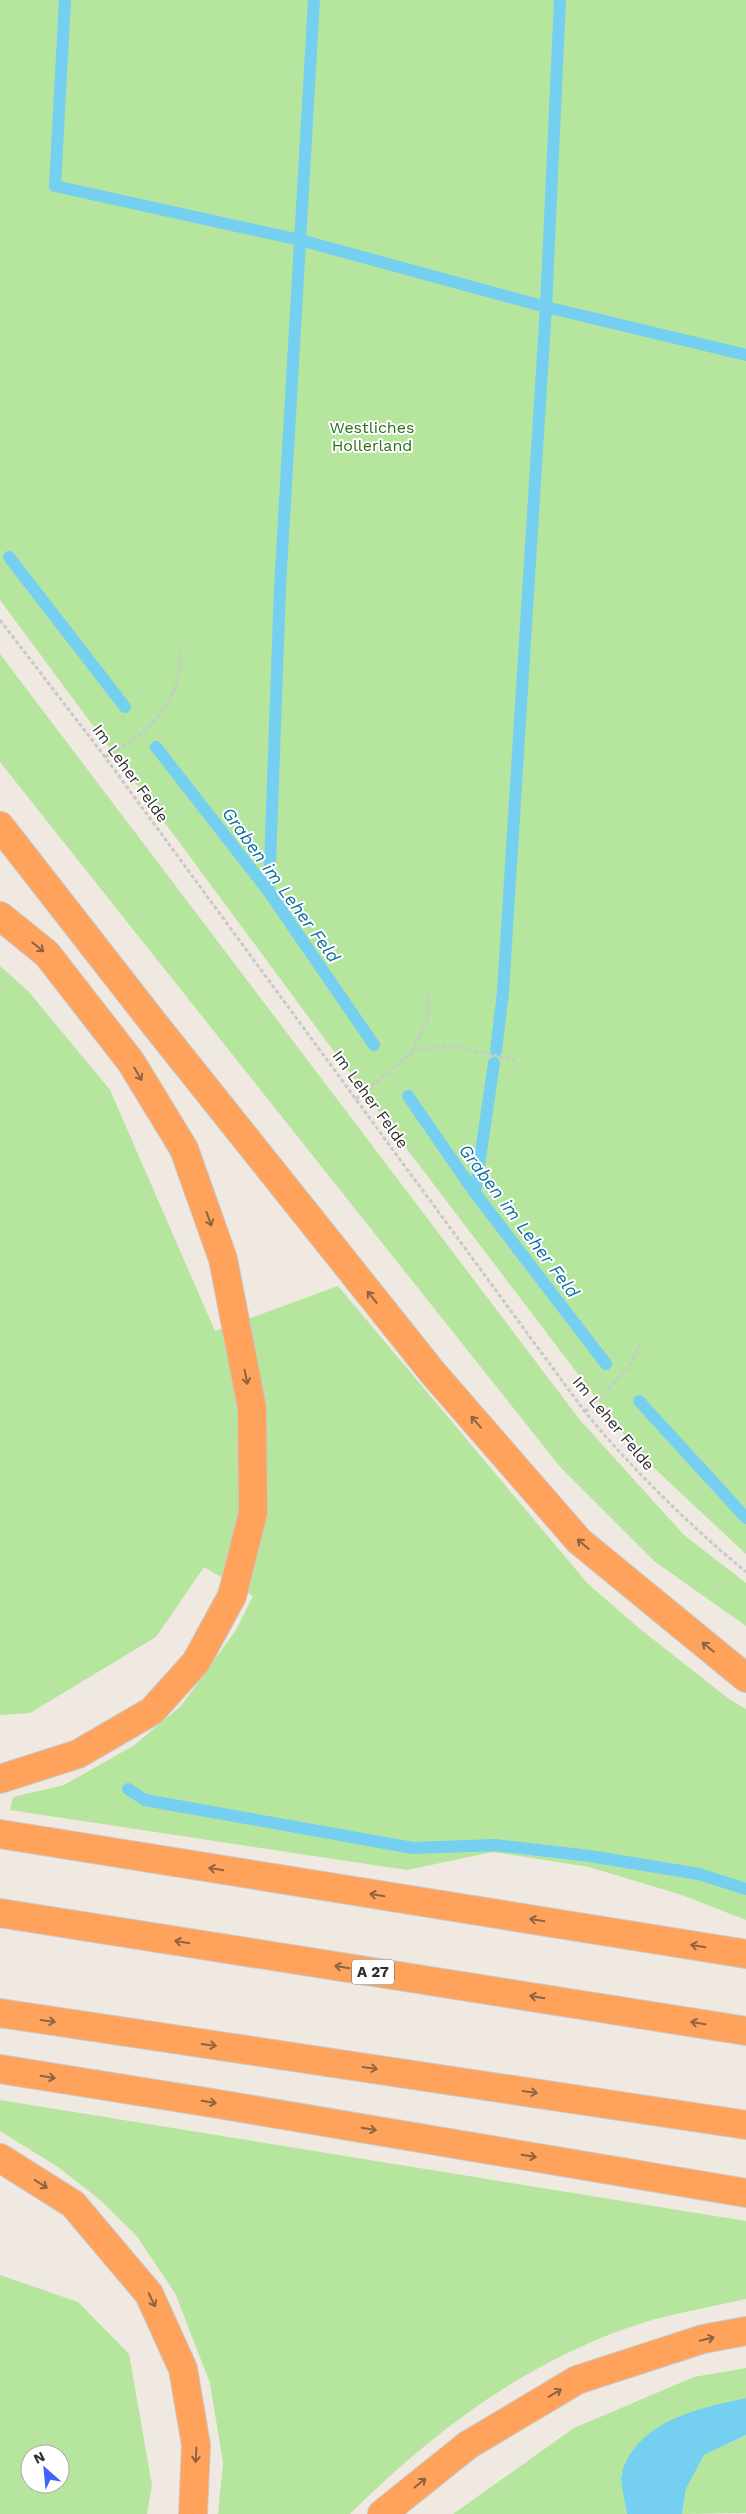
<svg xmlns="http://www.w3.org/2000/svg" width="746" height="2514" font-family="'Work Sans',sans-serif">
<rect width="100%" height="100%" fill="#efe9e1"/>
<!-- green -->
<path fill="#b6e59e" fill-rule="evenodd" d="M0,0H746V1554L638,1453L378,1111L0,600Z
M0,654L580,1420L684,1535L746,1583V1626L654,1561L561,1468L0,762Z
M0,966L29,992L110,1090L215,1331L338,1286L588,1584L640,1629L729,1699L746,1709V1920L682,1895L589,1867L493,1852L407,1870L10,1810L13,1797L64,1785L133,1746L181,1706L236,1630L253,1596L204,1567L156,1637L30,1713L0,1715Z
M0,2100L746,2221V2299C711,2307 673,2313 639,2324C526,2361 434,2431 350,2514H218L223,2463L210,2383L175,2293L136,2235L99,2199L58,2167L0,2131Z
M0,2275L78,2302L129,2354L152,2485L147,2514H0ZM30,2454H60V2484H30Z
M746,2368V2398L704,2408L621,2473L627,2514H453L574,2428L694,2377Z
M746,2435V2513L682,2514L686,2489L704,2455Z"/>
<!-- water -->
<path fill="#75cff0" d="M746,2398V2435L704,2455L686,2489L682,2514H627C626,2504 619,2480 622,2472C639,2420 700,2408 746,2398Z"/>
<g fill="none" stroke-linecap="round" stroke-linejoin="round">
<!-- stream -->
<path stroke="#75cff0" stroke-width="12" d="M65,0L55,186L300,240L546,307L746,355
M9,557L125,707
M156,747L269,892L374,1045
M269,892L280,588L314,0
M496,1051L503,992L546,307L560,0
M408,1096L475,1193L606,1364
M475,1193L494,1063
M639,1401L746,1518
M128,1789L145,1800L413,1848L495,1845L590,1856L699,1874L746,1889"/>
<!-- highway casing -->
<g stroke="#c9c9c9" stroke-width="30">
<path id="highway" d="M0,826L156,1026L433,1373L579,1541L746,1678
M0,916L47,954L131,1062L184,1149L223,1259L252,1408L253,1513L232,1596L196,1662L152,1711L78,1754L0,1779
M0,1834L746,1954
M0,1913L746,2031
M0,2013L746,2125
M0,2069L212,2103L746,2193
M0,2158L73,2204L149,2294L183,2369L196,2445L193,2514
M382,2514L468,2445L577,2380L703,2339L746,2331"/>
</g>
<!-- path -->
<path stroke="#c9c9c9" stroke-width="3" stroke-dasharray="4 2.5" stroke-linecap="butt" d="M0,499V498
M0,620L105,757L585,1412C634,1471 687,1523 746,1572
M105,757C150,732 181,705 181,650
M412,1052L428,1018L429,992
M356,1099L412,1052L449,1045L515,1060
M585,1412L629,1367L642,1342"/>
<!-- highway -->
<use href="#highway" stroke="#ffa35c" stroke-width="28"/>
</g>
<!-- one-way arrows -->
<defs><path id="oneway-shaft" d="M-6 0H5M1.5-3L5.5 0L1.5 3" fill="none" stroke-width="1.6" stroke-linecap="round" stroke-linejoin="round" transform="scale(1.25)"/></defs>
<g stroke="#8c6343">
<use href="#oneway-shaft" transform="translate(38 947) rotate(39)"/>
<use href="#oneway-shaft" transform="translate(138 1074) rotate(59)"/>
<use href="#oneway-shaft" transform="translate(209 1219) rotate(70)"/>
<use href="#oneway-shaft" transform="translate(372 1297) rotate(-129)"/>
<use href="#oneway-shaft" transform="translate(246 1377) rotate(79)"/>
<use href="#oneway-shaft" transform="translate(476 1422) rotate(-131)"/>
<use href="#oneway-shaft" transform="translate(583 1544) rotate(-139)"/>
<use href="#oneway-shaft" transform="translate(708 1647) rotate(-141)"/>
<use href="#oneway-shaft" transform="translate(216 1869) rotate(-171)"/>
<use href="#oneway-shaft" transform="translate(377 1895) rotate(-171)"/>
<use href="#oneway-shaft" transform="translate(537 1920) rotate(-171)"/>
<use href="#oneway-shaft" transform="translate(182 1942) rotate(-171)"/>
<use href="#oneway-shaft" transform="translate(698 1946) rotate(-171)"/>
<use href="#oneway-shaft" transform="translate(342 1967) rotate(-171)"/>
<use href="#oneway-shaft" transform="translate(537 1997) rotate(-171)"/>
<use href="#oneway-shaft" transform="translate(48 2021) rotate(8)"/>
<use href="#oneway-shaft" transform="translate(698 2023) rotate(-171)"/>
<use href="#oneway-shaft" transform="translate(209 2045) rotate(8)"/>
<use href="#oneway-shaft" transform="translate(370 2068) rotate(8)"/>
<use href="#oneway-shaft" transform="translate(48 2077) rotate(9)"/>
<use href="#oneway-shaft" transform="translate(530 2092) rotate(8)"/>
<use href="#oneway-shaft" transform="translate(209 2102) rotate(9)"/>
<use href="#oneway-shaft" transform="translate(369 2129) rotate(10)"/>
<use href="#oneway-shaft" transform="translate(529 2156) rotate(10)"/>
<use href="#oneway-shaft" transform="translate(41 2184) rotate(33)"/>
<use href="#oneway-shaft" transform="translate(152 2300) rotate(64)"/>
<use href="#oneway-shaft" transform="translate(707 2339) rotate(-13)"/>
<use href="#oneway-shaft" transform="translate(555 2393) rotate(-31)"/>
<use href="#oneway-shaft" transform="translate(196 2455) rotate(93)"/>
<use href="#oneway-shaft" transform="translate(420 2483) rotate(-39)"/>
</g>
<g text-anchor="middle" stroke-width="4" stroke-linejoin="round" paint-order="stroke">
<!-- shield labels -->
<rect fill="#fff" stroke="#6d6d6d" stroke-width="1" x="352" y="1959.5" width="42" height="25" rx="4"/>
<g font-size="15" font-weight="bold" fill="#2e2e2e">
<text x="373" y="1977">A 27</text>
</g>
<!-- park labels -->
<g font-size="16" fill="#2c6e1b" stroke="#fff">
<text x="372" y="433">Westliches<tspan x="372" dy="18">Hollerland</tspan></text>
</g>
<!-- street labels -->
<g font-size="16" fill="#2e2e2e" stroke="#fff">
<text transform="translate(131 773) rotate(54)" y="6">Im Leher Felde</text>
<text transform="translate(371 1099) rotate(54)" y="6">Im Leher Felde</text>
<text transform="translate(614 1423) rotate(50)" y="6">Im Leher Felde</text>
</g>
<!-- water labels -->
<g font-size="18" font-style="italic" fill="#0d6fa3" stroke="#fff">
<text transform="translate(281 885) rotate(54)" y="6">Graben im Leher Feld</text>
<text transform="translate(519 1221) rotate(53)" y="6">Graben im Leher Feld</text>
</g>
</g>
<!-- north arrow -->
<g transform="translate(45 2469) rotate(333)"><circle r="24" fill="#ffffff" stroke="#ababab"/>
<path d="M0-4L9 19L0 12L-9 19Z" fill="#4264fb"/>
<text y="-8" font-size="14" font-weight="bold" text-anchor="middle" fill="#2e2e2e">N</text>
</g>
</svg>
